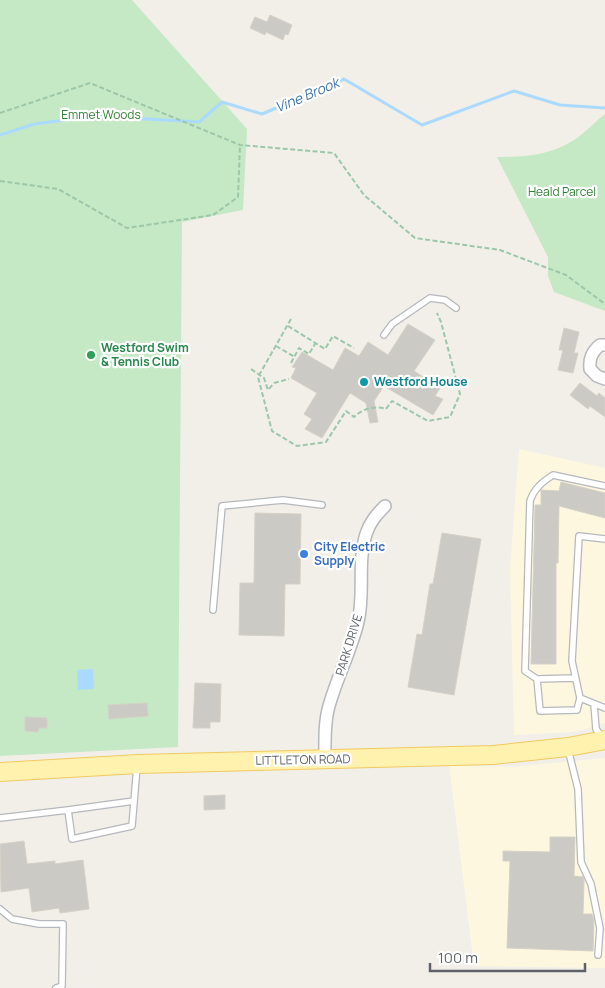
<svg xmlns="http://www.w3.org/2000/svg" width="605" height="988" font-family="Manrope,sans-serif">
<rect width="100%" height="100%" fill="#f1efe8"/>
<!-- commercial -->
<path fill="#fef7e0" d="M519,449L605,468V723L575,732L514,735L510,568Z
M605,758V968L474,966L449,765L512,767Z"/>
<!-- green -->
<path fill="#c5e8c5" d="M0,0H132L247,129L243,210L182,222L178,747L0,756Z
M605,114V311L554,292L548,276V257L497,157C528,157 555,155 581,135C590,128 597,120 605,114Z"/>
<!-- water -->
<path fill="#aadaff" d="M93,669L94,689L78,690L77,670Z"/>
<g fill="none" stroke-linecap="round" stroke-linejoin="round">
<!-- stream -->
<path stroke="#aadaff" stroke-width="3" d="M0,135L34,124L95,116L199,122L222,102L262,114L344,79L422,125L514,91L560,105L605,108"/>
</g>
<!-- building -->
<path fill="#cccac5" stroke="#d6d1c6" d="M270,15L292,25L288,35L285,34L283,40L266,32L265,35L250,28L255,17L267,22Z
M408,324L435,340L414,371L440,388L435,396L443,399L433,415L384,386L374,401L378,422L370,423L366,403L350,393L322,438L305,429L312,419L304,414L317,393L291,378L296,368L292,367L302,352L333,370L345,348L359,356L368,342L388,355Z
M564,328L579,332L574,353H578L573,373L558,370L563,350H559Z
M580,383L597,396L599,393L605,398V417L590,406L588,409L570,395Z
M561,482L605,493V518L559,506L558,563H556V664H531L535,505H541V490L559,491Z
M255,513L301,514L300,584H285L284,636L239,635L240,583H254Z
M442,533L481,539L454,695L408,687L417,634L422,635L430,584H433Z
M195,683L221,684L220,722H210V728H193Z
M147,703L148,716L109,719L108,705Z
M25,717L47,718V728H39L38,732L25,731Z
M225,795V809L204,810V796Z
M550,837H575L574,876L583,877L584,881L583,914H592L594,921L593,951L507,948L510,861H503V851L550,852Z
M24,841L27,864L55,861V864L83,860L89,909L60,913L59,908L32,912L29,888L1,892L0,844Z"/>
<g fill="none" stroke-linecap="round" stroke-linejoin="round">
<!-- lane casing -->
<g stroke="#b5b8bc" stroke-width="8">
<path id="lane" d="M384,335L392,324L430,298L445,300L456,308
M605,539L579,536L572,661L580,698L605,708
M213,610L222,506L283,500L322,505
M574,678L537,679L540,711L577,710L580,698
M537,679L525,671L530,501C534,489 542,482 553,475L605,486
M594,704L596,729L602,737
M568,749L578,789L581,862L591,884L600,928L598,955
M134,801L68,810L72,839L132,826L137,766
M0,818L68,810
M0,909L12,919L39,924H63L62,986L56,988"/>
</g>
<!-- street casing -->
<g stroke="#b5b8bc" stroke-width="14">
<path id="street" d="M605,345H600C592,352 589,358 590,369L597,376L605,379
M325,759C325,742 324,723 329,706C337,677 351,651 358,622C365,593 357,563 366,534C370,522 376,515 385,506"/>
</g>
<!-- primary casing -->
<g stroke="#f2c960" stroke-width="20">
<path id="primary" d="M0,772L138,764L493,755L568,747L605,740"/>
</g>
<!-- path -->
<path stroke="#9cc7a9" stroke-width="2" stroke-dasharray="5 2.5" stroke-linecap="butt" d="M0,113L90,83L240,145L334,153L364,195L415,238L500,250L566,275L605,304
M0,181L58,189L127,228L213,215L238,197L240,145
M291,319L258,377L272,431L297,446L326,442L346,411L354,417C362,409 375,405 386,409L392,401L428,421L450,417L460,394L441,322L437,313
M288,326L325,349L333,336L354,348
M276,346L295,357
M291,363L299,348L309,354L315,344
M251,369L264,378L268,390L274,383L289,379"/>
<!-- lane -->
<use href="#lane" stroke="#fff" stroke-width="5.5"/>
<!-- street -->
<use href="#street" stroke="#fff" stroke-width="11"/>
<!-- primary -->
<use href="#primary" stroke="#fff2af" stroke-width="18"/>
</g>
<!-- markers -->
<circle fill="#2e9e5b" stroke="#fff" stroke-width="2" cx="91" cy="355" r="5"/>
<circle fill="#0f9aa8" stroke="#fff" stroke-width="2" cx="364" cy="382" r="5"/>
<circle fill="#3f7fe0" stroke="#fff" stroke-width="2" cx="304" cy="554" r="5"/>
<g text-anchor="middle" stroke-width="4.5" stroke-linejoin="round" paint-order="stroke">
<!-- park labels -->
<g font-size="12" fill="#348238" stroke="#fff">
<text x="101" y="119">Emmet Woods</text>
<text x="562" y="196">Heald Parcel</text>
</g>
<!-- leisure labels -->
<g font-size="12" font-weight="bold" fill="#27864d" stroke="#fff" text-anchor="start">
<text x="101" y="352">Westford Swim<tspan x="101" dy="14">&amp; Tennis Club</tspan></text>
</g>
<!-- culture labels -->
<g font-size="12" font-weight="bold" fill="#0d838f" stroke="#fff" text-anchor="start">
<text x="374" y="386">Westford House</text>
</g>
<!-- shop labels -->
<g font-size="12" font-weight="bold" fill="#366cbe" stroke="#fff" text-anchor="start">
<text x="314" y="551">City Electric<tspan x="314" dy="14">Supply</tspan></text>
</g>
<!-- street labels -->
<g font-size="12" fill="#5f6368" stroke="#fff">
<text transform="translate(349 645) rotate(-73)" y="4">PARK DRIVE</text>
<text transform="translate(303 760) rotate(-1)" y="4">LITTLETON ROAD</text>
</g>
<!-- water labels -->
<g font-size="14" font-style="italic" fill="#4174aa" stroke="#fff">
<text transform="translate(307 95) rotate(-23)" y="5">Vine Brook</text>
</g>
</g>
<!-- scale -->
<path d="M430 963v8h155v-8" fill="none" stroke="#5f6368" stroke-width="2.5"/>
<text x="438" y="963" font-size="15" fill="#5f6368" stroke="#ffffff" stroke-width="4" paint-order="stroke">100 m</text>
</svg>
